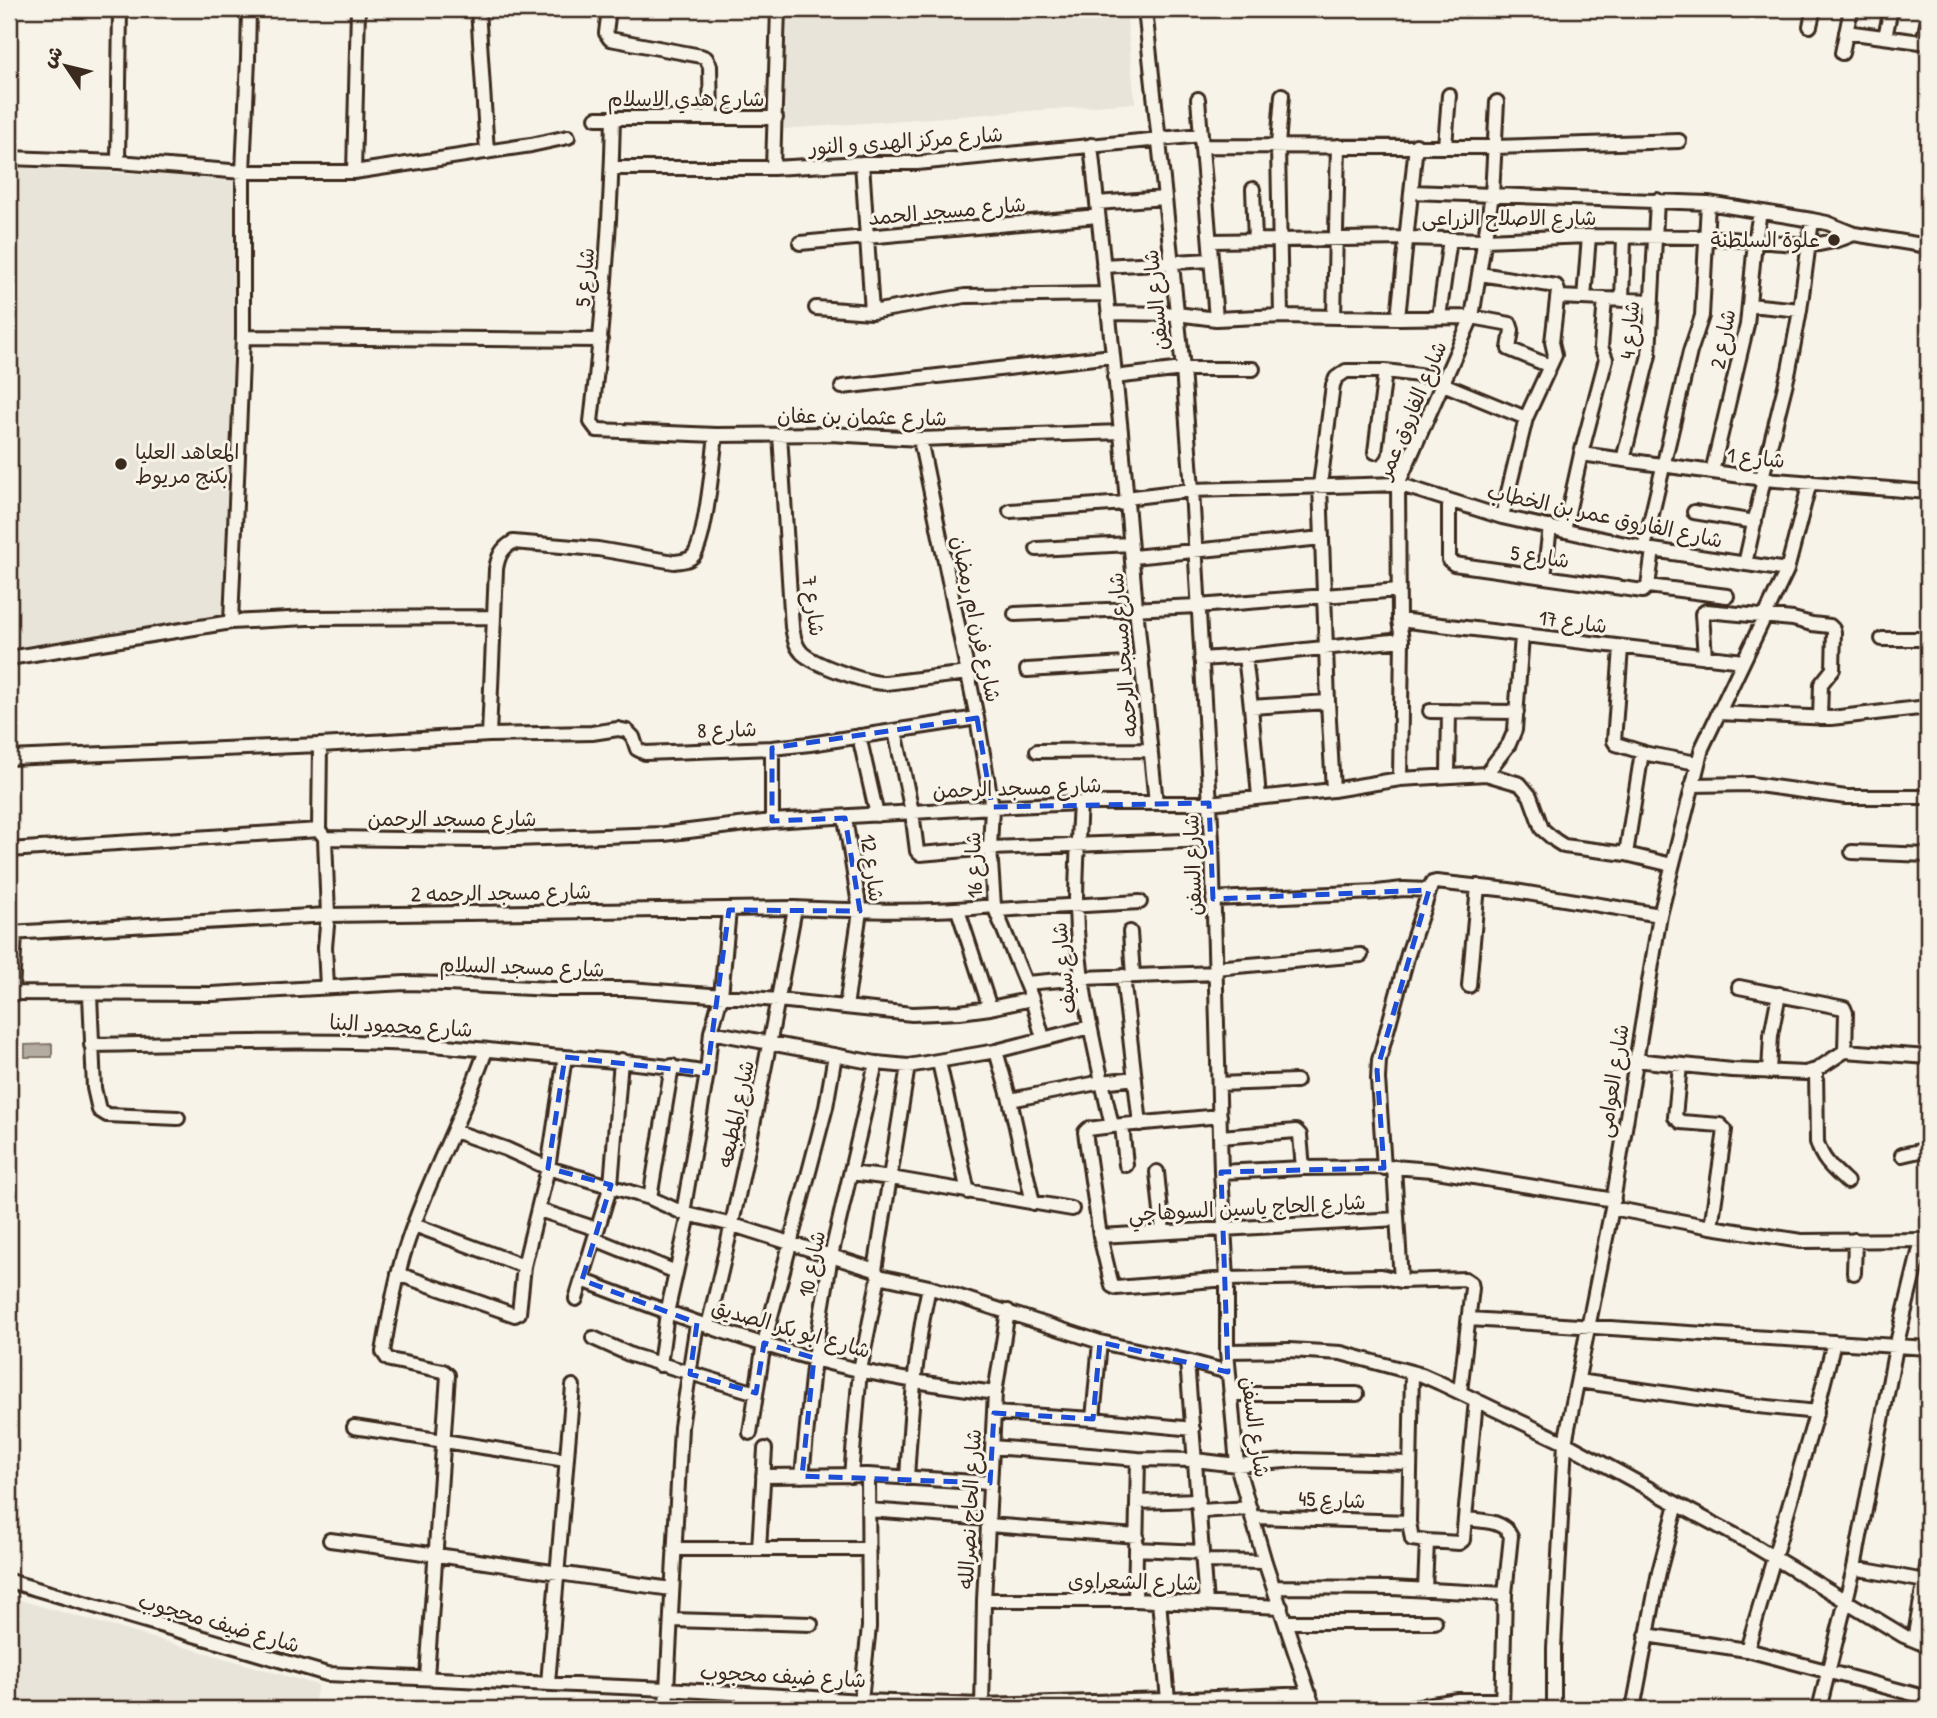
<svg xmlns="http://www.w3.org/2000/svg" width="1937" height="1718" font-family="'Patrick Hand','Playpen Sans Arabic',sans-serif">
<rect width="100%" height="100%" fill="#f7f3e8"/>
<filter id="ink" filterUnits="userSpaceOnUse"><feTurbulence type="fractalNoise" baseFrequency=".0143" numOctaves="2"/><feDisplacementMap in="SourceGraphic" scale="14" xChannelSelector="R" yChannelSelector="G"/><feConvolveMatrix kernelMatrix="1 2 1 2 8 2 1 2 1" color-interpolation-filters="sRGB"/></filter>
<g filter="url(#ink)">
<!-- built -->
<path fill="#e9e4d9" d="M783,9H1126L1135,103L784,129Z
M9,167L238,179L239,325L227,617L9,654Z
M9,1597L318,1685L313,1709H9Z"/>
<!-- water -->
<path fill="#b4aca0" stroke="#84786c" stroke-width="2" d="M52,1044V1057H25V1045Z"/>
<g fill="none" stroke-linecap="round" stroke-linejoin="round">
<!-- street casing -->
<g stroke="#3b2a1e" stroke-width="18">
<path id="street" d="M478,9L487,152
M609,9L606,33L610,39L701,56L706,58L710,66L711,118
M1145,9L1183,369L1192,490L1212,840L1221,1172L1227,1279V1351L1237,1465L1265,1562L1314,1709
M1810,26L1814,9
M1846,32L1928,43
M1885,37L1891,9
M1923,42L1928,20
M1842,53L1851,9
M1198,99L1216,319
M596,118H776
M613,118C611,220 603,321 591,422L597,430L716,435L830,434L920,439L1121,432
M1091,145L1121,432L1136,608L1156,803
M1202,146L1495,147L1679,141
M1445,146L1449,95
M9,158L118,162L243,172H354L531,145L568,137
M118,162L120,9
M862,163L872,312
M612,168H773L862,163H917L1201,135
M773,168L778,9
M354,172L358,9
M1253,189L1255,240
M1411,192L1708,203L1812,220L1827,223L1854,234L1928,246
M1097,203L1164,198
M1210,241L1406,238L1485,240L1589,236L1705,237L1808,245C1825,244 1838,241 1854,234
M800,243L1098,216
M1103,266L1211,260
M1480,274L1556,286L1558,291L1552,342L1555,355L1526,418L1502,517
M1558,297L1652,301
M1584,298L1589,236
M1622,300L1624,237
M1749,305L1800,310
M816,308L872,312L965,296L1106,294
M1108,313L1177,314L1216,319L1281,316L1398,318L1472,317L1510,324L1512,330L1509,349L1550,366
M1281,316L1278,145L1282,95
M1334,317L1338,146
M1439,317L1450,239
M1398,318L1416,145
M243,337L601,340
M1114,377L1183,369H1253
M1443,384L1526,418
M842,387L1112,356
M780,434L792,627C794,637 795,646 802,653C815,665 869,684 886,683L968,673
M920,439L977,718L992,807L990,848L994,906L1032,999L1043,1038
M1375,452L1385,371
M1581,454L1764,479L1928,492
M1623,460L1649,355L1657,200
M1712,472L1747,325L1755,242L1760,212
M1762,478L1789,370L1800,310L1812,220
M1126,498L1192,490L1398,484L1502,517L1653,550L1787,570
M1449,500V560L1454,564L1643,591L1648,586L1653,550
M1010,511L1126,503
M1694,512L1755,522
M1564,531L1581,454L1606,359L1601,347L1605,299
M1644,548L1690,352L1702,316L1708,203
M1037,549L1130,544
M1133,557L1322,538
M1745,564L1764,479
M1544,577L1550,527
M1648,586L1727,596
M1015,614L1198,606L1399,590
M1399,620L1743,661
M231,622L243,337V172L248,59L249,9
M1882,639H1928
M1621,648L1614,741L1616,744L1648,754L1697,763
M1245,656L1251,707L1259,797
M1705,657L1702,614L1706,611L1793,619L1812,624L1830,626L1833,629L1834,632L1833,669L1821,684L1820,718
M9,658L231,622L307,618L494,617
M1201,659L1245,656L1402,640
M1027,670L1142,663
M1251,707L1328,702
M1430,711L1517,712
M1718,713L1831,718L1928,707
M895,731L912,812L917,851L920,854L990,848L1212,840
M489,735L496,569C498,557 501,549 513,542L598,549L674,562C682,561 689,561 694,555C706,539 713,458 716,435
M859,736L877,815
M320,745L319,830L325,838L328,915L325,947L327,987
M1037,751L1151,750
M9,758L320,745L489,735L592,733L618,729L627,731L633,737L637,749L645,753L772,748L810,744L977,718
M1486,774L1509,744L1515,730L1522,636
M1448,775L1449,711
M1400,779L1402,640L1399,620L1398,484L1472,317L1492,195L1497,102
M1692,785L1751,784L1846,797H1928
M1333,790L1328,702L1320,485L1333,385L1336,378L1346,371H1385L1419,375L1445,380
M1080,803C1078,837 1076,871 1076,905C1077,980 1096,1054 1112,1126
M845,818L860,911L846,1007
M772,821V748
M325,838L483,840L664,834L772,821L992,807L1080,803H1209L1333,790L1400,779L1486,774L1520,784L1530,796L1542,829L1556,841L1564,846L1626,854L1672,865
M9,850L319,830
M1852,852L1928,855
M1626,854L1642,752
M1213,899L1377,892L1403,889L1429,890
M958,910L990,1008
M996,910L1140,902
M1130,932L1133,976
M9,933L328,915L795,908C861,911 928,913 994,906
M1215,968L1361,955
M1123,976L1140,1124
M1026,983L1083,978L1216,973
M1469,986L1478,886
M1739,987L1844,1008L1846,1013L1845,1051
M9,993L212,994L405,983L447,984L551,989H629L778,1000L912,1014L960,1012L990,1008L1032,999
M12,993L15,932
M90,995L94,1088L99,1110L107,1115L178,1118
M711,1032L876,1063L908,1066L996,1051L1090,1027
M91,1045C205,1043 319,1038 432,1045C476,1048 520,1054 565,1057C613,1061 660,1064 707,1073
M996,1051L1010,1100L1033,1203
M1635,1060L1732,1070L1805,1073L1816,1070L1845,1051L1928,1057
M939,1062L968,1192
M1680,1065L1675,1117L1681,1122L1720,1125L1725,1130L1711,1227
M1816,1070L1817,1142C1822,1160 1833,1169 1847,1182
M1769,1072L1771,1035L1779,994
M1219,1084L1296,1081
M1010,1100L1102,1082L1135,1078
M1220,1116L1112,1126L1088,1129L1085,1132L1100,1236L1112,1286L1116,1288L1227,1279L1381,1276L1401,1281L1465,1279L1471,1283L1472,1288L1460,1392
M1122,1125L1126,1165
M454,1131L506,1149L548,1168L650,1198L683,1213L733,1225L875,1270L879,1276L929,1287L1100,1342L1187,1361L1228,1372
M1220,1137L1296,1131L1300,1135L1303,1168
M1902,1155L1928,1149
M1394,1167L1401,1281
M1384,1168L1378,1079L1379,1060L1408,954L1432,883L1436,882L1509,890L1660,915
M1157,1172L1163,1232
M1221,1172L1303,1168L1394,1167L1431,1170L1614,1200
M851,1173L891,1178L1072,1209
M650,1198L672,1066
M1612,1208L1711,1227L1801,1241L1928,1240
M539,1210L597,1229
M683,1213L707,1073L711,1032L721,996L729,910
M414,1225L524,1266
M1100,1236L1397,1219
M595,1239L676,1272
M875,1270L908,1066
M1854,1273L1855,1240
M398,1274L515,1315L519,1313L524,1266L548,1168L565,1057
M582,1280C674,1315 767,1350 863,1371C907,1381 951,1387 995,1393
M576,1299L611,1185L621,1060
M1469,1319L1928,1348
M708,1326C742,1188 769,1048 795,908
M593,1338L631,1355L756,1393
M1227,1351L1289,1350L1341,1353L1422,1375L1440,1383L1565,1443L1677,1504L1748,1542L1904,1636L1928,1646
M1187,1361L1206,1603
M660,1365L667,1313L689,1215
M1412,1373L1409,1522L1412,1539L1427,1541
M1578,1381L1748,1405L1817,1412
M1230,1394H1357
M994,1413L1093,1419L1193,1429
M1093,1419L1100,1342
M354,1427L566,1460
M750,1433L764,1343L826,1107L835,1055
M992,1447L1138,1459L1195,1460L1237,1465L1297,1460L1410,1463
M763,1476L868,1475L990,1483
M802,1476L814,1358L831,1256L876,1063
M851,1476L860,1370L879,1276
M907,1478C911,1413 915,1350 929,1287
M1137,1502L1199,1500
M869,1510L989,1519
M1199,1511L1250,1508
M1253,1517L1409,1522
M1465,1519C1481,1521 1504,1520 1511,1536L1505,1594L1502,1709
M988,1525L1137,1536
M330,1540C445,1555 558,1574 672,1589
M674,1549H869
M759,1549L765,1449
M1136,1549L1202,1552
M1203,1561L1265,1562
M1854,1568L1925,1581
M9,1581L327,1674L667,1689L862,1701L982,1705L1168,1700L1310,1694
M1274,1587L1392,1588L1505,1594
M1425,1590L1427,1541L1459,1543L1463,1540L1476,1400
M984,1600H1135L1281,1607
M1135,1600L1138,1459
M1159,1601L1168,1700
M672,1620L811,1624
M1286,1622H1435
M1646,1635L1747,1650L1928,1698
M1914,1640L1928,1561
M1747,1650L1814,1421L1834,1342
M427,1677L448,1375L443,1371L390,1360L387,1358L383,1352C389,1319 394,1285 404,1253C426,1183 462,1119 486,1050
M548,1683L573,1386
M666,1709L681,1427L697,1323
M860,1709L869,1627L868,1475
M982,1709L984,1600L995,1393L1008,1311
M1401,1709L1458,1700H1501
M1554,1709V1648L1565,1443L1612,1208L1660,915L1702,748L1787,570L1810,482
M1633,1709L1659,1572L1677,1504
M1819,1709L1854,1568L1896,1347L1922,1240"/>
</g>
<!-- street -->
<use href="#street" stroke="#f7f3e8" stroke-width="12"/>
</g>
</g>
<!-- marked area -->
<path fill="none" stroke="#1d4ed8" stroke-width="5" stroke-dasharray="14 9" stroke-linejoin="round" d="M977,718L992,807L1209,803L1213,899L1429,890L1377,1070L1384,1168L1221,1172L1228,1372L1100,1342L1093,1419L994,1413L990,1483L802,1476L814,1358L764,1343L756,1393L690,1374L697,1323L582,1280L611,1185L548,1168L565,1057L707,1073L729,910L860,911L845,818L772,821V748Z"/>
<!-- markers -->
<g fill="#3b2a1e" stroke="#f7f3e8" stroke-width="2.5">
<circle cx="1834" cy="240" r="7"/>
<circle cx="121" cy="464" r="7"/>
</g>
<g text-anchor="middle" stroke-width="6" stroke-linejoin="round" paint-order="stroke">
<!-- street labels -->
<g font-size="21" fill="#3b2a1e" stroke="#f7f3e8">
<text x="686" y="106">شارع هدي الاسلام</text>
<text transform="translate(906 141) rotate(-4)" y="7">شارع مركز الهدى و النور</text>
<text transform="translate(947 211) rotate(-5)" y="7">شارع مسجد الحمد</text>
<text x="1509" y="225">شارع الاصلاح الزراعى</text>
<text transform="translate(585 277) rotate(-86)" y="7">شارع 5</text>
<text transform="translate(1156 300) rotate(-96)" y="7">شارع السفن</text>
<text transform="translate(1630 330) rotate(-85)" y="7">شارع 4</text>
<text transform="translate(1723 339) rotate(-79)" y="7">شارع 2</text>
<text transform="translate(1412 410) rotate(-67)" y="7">شارع الفاروق عمر</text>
<text transform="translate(862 417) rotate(1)" y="7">شارع عثمان بن عفان</text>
<text transform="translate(1756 458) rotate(6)" y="7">شارع 1</text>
<text transform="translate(1605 516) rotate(12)" y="7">شارع الفاروق عمر بن الخطاب</text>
<text transform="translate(1540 557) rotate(8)" y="7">شارع 5</text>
<text transform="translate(813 606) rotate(82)" y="7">شارع 7</text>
<text transform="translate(976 619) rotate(78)" y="7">شارع فرن ام رمضان</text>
<text transform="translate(1573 622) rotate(7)" y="7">شارع 17</text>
<text transform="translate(1123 655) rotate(-95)" y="7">شارع مسجد الرحمه</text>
<text transform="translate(727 730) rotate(-2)" y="7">شارع 8</text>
<text transform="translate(1017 788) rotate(-2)" y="7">شارع مسجد الرحمن</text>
<text x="452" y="826">شارع مسجد الرحمن</text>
<text transform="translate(974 865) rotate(-92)" y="7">شارع 16</text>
<text transform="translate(1193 865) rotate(-92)" y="7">شارع السفن</text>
<text transform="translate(872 868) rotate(82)" y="7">شارع 12</text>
<text transform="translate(501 893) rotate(-1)" y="7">شارع مسجد الرحمه 2</text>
<text transform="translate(522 967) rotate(2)" y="7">شارع مسجد السلام</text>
<text transform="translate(1064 968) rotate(-96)" y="7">شارع سيف</text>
<text transform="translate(401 1026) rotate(3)" y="7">شارع محمود البنا</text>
<text transform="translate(1613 1081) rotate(-81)" y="7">شارع العوامى</text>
<text transform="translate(736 1114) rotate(-78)" y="7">شارع المطبعه</text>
<text transform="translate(1247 1208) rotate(-3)" y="7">شارع الحاج ياسين السوهاجي</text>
<text transform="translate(812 1264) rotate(-79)" y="7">شارع 10</text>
<text transform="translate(791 1329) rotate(16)" y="7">شارع ابو بكر الصديق</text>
<text transform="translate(1255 1427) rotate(82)" y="7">شارع السفن</text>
<text transform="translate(1332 1500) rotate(2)" y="7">شارع 45</text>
<text transform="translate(970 1509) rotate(-87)" y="7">شارع الحاج نصرالله</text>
<text transform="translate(1133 1582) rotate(1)" y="7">شارع الشعراوى</text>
<text transform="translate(219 1623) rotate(16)" y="7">شارع ضيف محجوب</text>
<text transform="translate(783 1676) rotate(3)" y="7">شارع ضيف محجوب</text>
</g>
<!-- poi labels -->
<g font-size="21" fill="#3b2a1e" stroke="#f7f3e8" text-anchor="end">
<text x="1820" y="247">علوة السلطنة</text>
<text x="135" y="459" text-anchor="start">المعاهد العليا<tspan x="135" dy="24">بكنج مريوط</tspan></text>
</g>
</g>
<!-- margin -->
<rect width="1937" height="1718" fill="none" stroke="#f7f3e8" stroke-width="35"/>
<rect x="18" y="18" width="1902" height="1683" fill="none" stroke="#3b2a1e" stroke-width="2.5" filter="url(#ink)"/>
<!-- north arrow -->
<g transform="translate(66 66) rotate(305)" stroke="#f7f3e8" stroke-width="5" paint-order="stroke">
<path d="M0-5L12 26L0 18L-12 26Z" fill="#3b2a1e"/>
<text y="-10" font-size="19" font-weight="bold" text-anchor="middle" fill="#3b2a1e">ش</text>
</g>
</svg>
